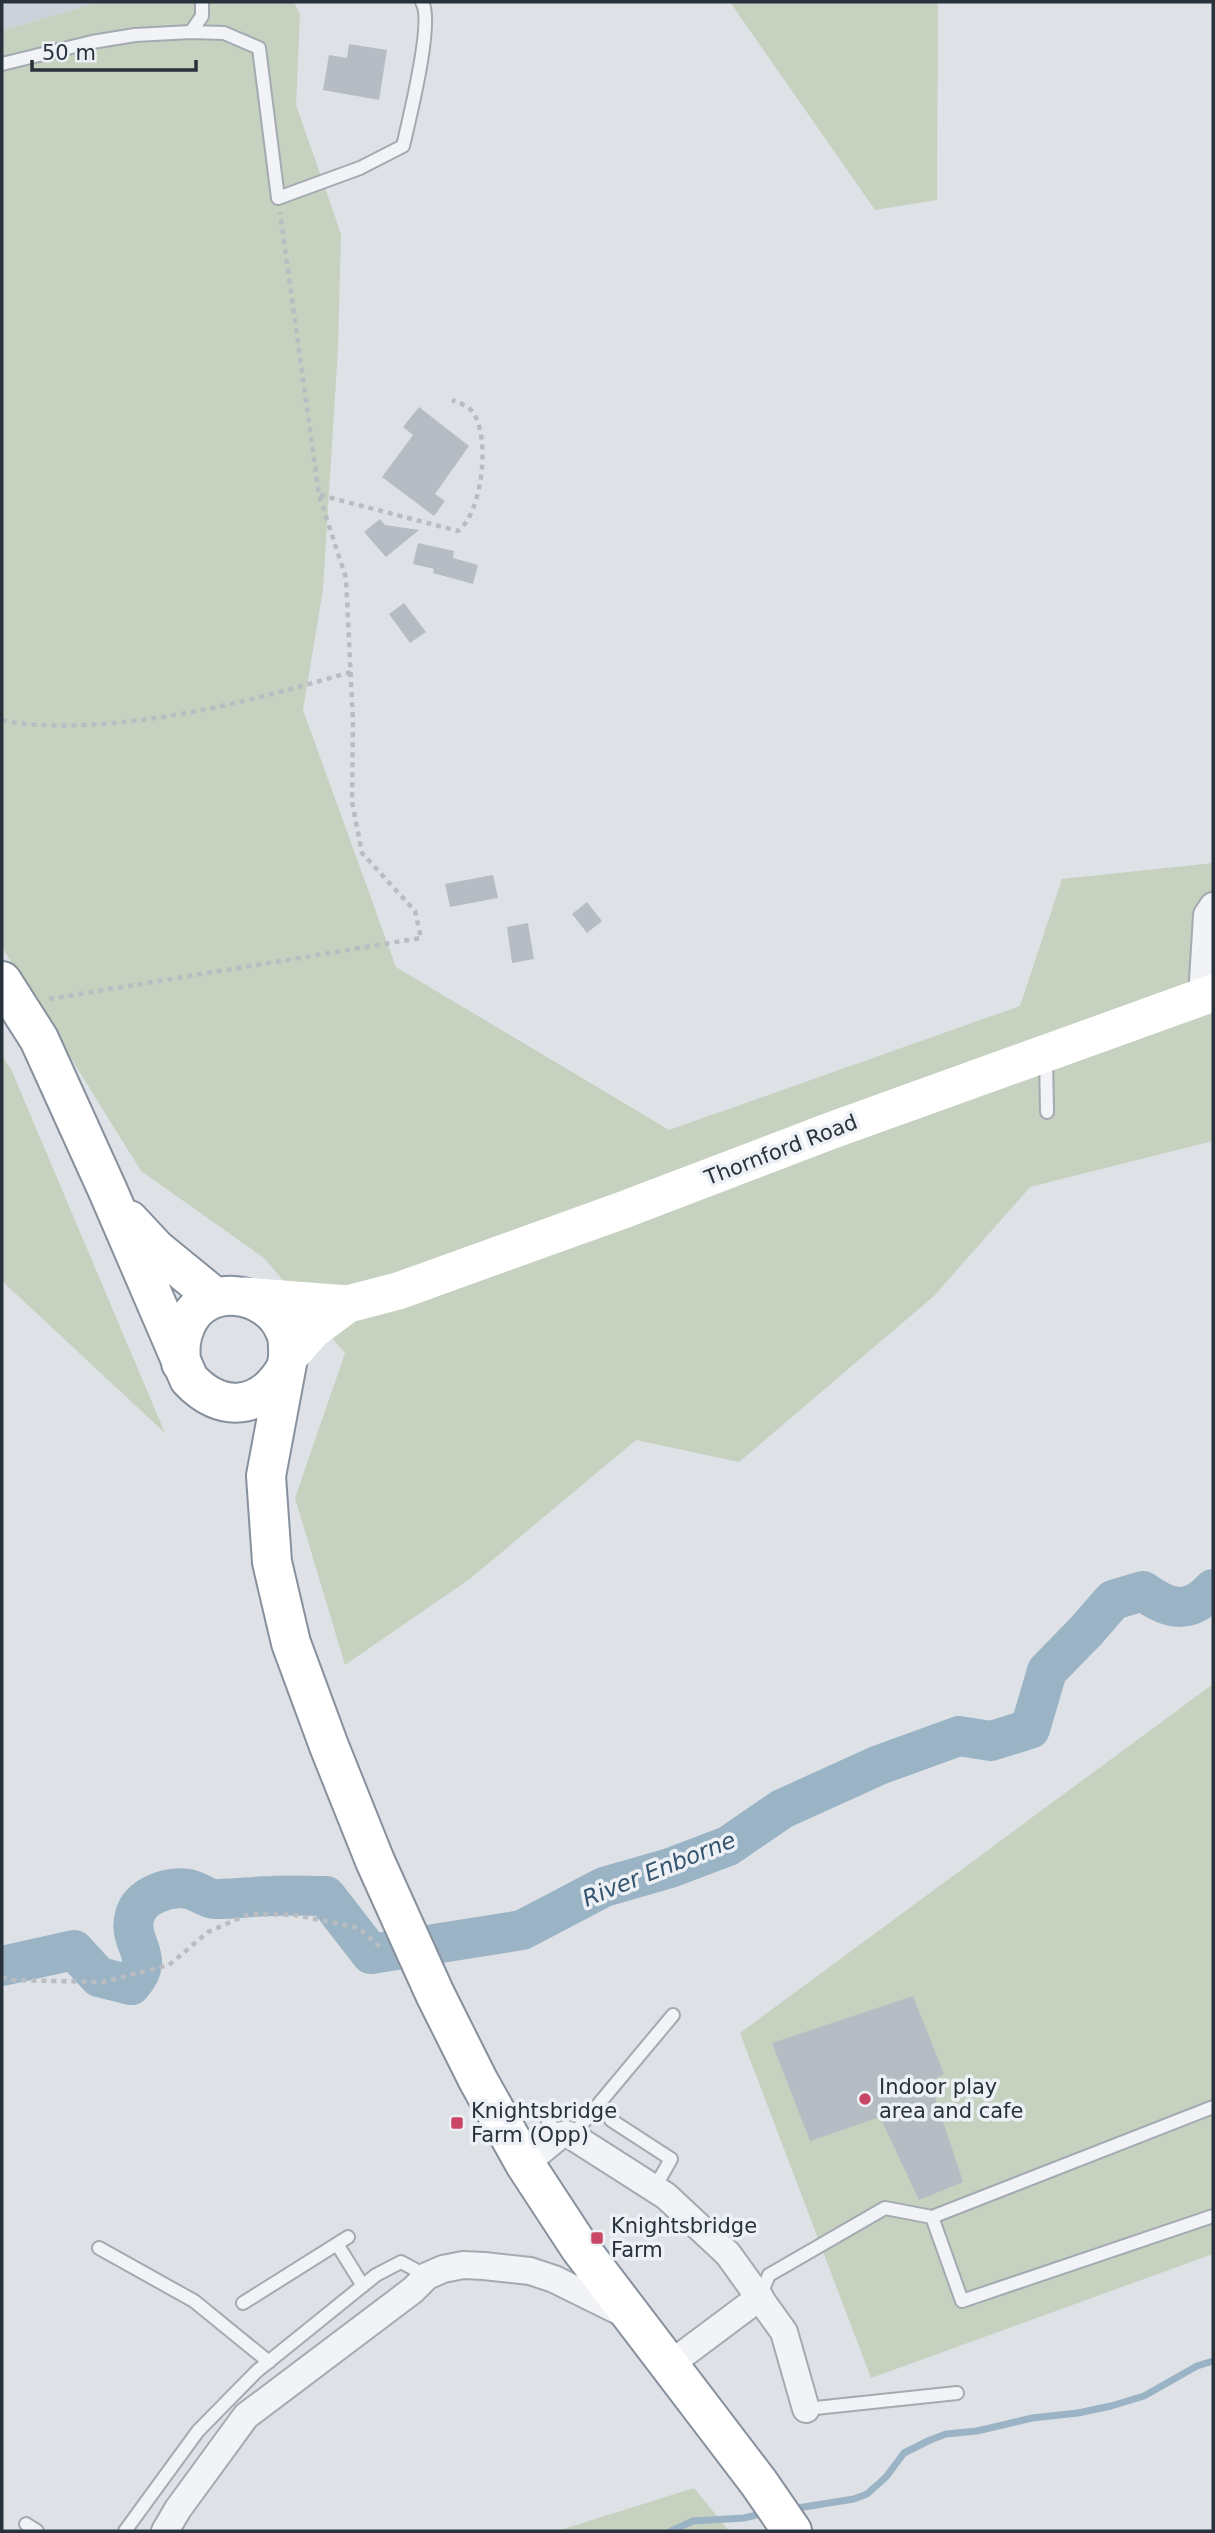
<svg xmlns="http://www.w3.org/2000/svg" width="1215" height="2533" font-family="'DejaVu Sans',sans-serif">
<rect width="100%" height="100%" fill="#dee2e7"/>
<!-- built -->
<path fill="#ccd2d9" d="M2,2H99L2,31Z"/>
<!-- green -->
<path fill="#c6d1bf" d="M99,2H294L300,14L296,105L341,234L338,348L323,589L303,710L396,967L669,1130L1020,1006L1062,879L1213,863V1141L1030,1187L934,1296L739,1462L636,1440L471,1578L345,1665L295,1498L345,1353L264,1258L141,1171L2,947V31Z
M730,2H938L937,200L875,210Z
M2,1056L11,1069L165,1433L2,1281Z
M1213,1684V2254L871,2378L740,2033Z
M694,2488L729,2531H557Z"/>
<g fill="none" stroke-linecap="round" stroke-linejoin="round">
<!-- stream -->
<path stroke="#9ab4c6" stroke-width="7" d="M791,2509L854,2499L867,2494L886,2477L904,2453L930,2440L946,2434L977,2431L1032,2418L1078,2413L1111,2406L1144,2396L1197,2366L1213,2361
M671,2531L693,2521L744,2518L765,2513"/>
<!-- river -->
<path stroke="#9ab4c6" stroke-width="40" d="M2,1966L74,1950L99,1977L131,1985C158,1956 126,1944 135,1915C141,1895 169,1886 188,1889C199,1891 208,1900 218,1899C236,1899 254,1896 272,1896C290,1895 308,1896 326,1896L371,1954L522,1930L604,1887L670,1868L728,1846L782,1809L879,1765L959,1736L991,1741L1030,1729L1047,1671L1086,1631L1113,1600L1143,1591C1169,1610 1189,1615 1213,1589"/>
</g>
<!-- building -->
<path fill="#b5bcc4" d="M349,44L387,50L379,100L323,90L329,55L347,58Z
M419,407L469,446L435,494L445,501L434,516L382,477L413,435L403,427Z
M380,519L385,525L419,530L386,557L364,532Z
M418,543L454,551L453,558L478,565L473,584L433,573L434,569L413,564Z
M404,603L426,632L410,643L389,614Z
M493,875L498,898L450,907L445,884Z
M587,902L602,921L587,933L572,914Z
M528,923L534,959L512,963L507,927Z
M913,1996L944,2074L930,2082L963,2182L919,2200L880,2117L810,2141L772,2043Z"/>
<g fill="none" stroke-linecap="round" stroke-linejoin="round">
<!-- lane casing -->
<g stroke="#a4aab1" stroke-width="16">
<path id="lane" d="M191,32L224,33L259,48L278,198L360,168L403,146C409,120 434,21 422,2
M2,64L92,42L135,35L191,32L202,16V2
M1046,1056L1047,1112
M611,2120L671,2159L654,2189
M548,2121L559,2136
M572,2136L673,2015
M932,2217L962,2301L1213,2216
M337,2244L363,2286
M99,2248L194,2301L269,2362
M760,2296L769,2275L885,2208L932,2217L1213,2107
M243,2303L348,2237
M806,2409L957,2393
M26,2524L37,2531
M125,2531L198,2431L257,2371L376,2275L401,2262L427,2276"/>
</g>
<!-- street casing -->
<g stroke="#a4aab1" stroke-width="30">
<path id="street" d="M1202,997L1207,915L1213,906
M525,2164L559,2136L566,2134L572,2136L666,2196L728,2254L784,2332L806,2409
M669,2365L760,2297
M165,2531L178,2509L246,2416L413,2290L427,2276L443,2269L463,2265L484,2266L530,2271L554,2279L625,2314"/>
</g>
<!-- highway casing -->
<g stroke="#86919d" stroke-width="42">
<path id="highway" d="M2,981L39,1039L108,1191L189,1379C221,1414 262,1410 286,1368
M129,1220L156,1249L216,1298
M181,1363C180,1349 180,1338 186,1325C204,1281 269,1290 285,1331C289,1339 288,1349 288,1358L266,1476L272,1562L291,1643L329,1746L375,1861L435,1994L478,2080L525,2164L580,2248L759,2483L792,2531"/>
</g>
<!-- path -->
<path stroke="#b9bdc2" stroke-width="4.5" stroke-dasharray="5 5" stroke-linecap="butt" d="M320,495L458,531C483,512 491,435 472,411C467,405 459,403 452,400
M2,720C28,726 55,726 82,725C175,721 262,698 351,672
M49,999L421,938L415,911L362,853L352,802L353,722L346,578L319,495L280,212
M2,1977L9,1980L103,1982L169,1965L208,1932L249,1914L296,1915L359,1928L380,1947"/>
<!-- lane -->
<use href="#lane" stroke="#f1f3f6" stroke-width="12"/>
<!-- street -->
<use href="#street" stroke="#f1f3f6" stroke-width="26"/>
<!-- secondary -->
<path stroke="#fff" stroke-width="37" d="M245,1296L348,1304L398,1291L623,1210L830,1131L1213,993
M288,1358L313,1330L348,1304"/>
<!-- highway -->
<use href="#highway" stroke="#fff" stroke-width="38"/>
</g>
<!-- markers -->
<g fill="#c84767" stroke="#edf1f5" stroke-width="2.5">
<circle cx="865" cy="2099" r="7"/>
<rect x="450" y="2116" width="14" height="14" rx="3.5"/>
<rect x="590" y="2231" width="14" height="14" rx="3.5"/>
</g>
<g text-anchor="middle" stroke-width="7" stroke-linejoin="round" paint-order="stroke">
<!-- street labels -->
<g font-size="21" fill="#28323d" stroke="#edf1f5">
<text transform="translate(781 1150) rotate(-21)" y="7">Thornford Road</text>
</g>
<!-- poi labels -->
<g font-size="21" fill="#28323d" stroke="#edf1f5" text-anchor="start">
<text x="879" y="2094">Indoor play<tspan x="879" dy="24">area and cafe</tspan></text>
<text x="471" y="2118">Knightsbridge<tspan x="471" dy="24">Farm (Opp)</tspan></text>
<text x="611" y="2233">Knightsbridge<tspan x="611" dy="24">Farm</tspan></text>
</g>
<!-- water labels -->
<g font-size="23" font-style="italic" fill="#34546f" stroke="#edf1f5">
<text transform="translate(659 1869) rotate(-22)" y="8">River Enborne</text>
</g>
</g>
<!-- border -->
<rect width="1215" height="2533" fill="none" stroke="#28323d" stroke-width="7"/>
<!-- scale -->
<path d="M32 60v10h164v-10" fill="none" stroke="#28323d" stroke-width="3.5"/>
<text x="42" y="60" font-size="21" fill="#28323d" stroke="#edf1f5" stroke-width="5" paint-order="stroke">50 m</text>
</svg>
